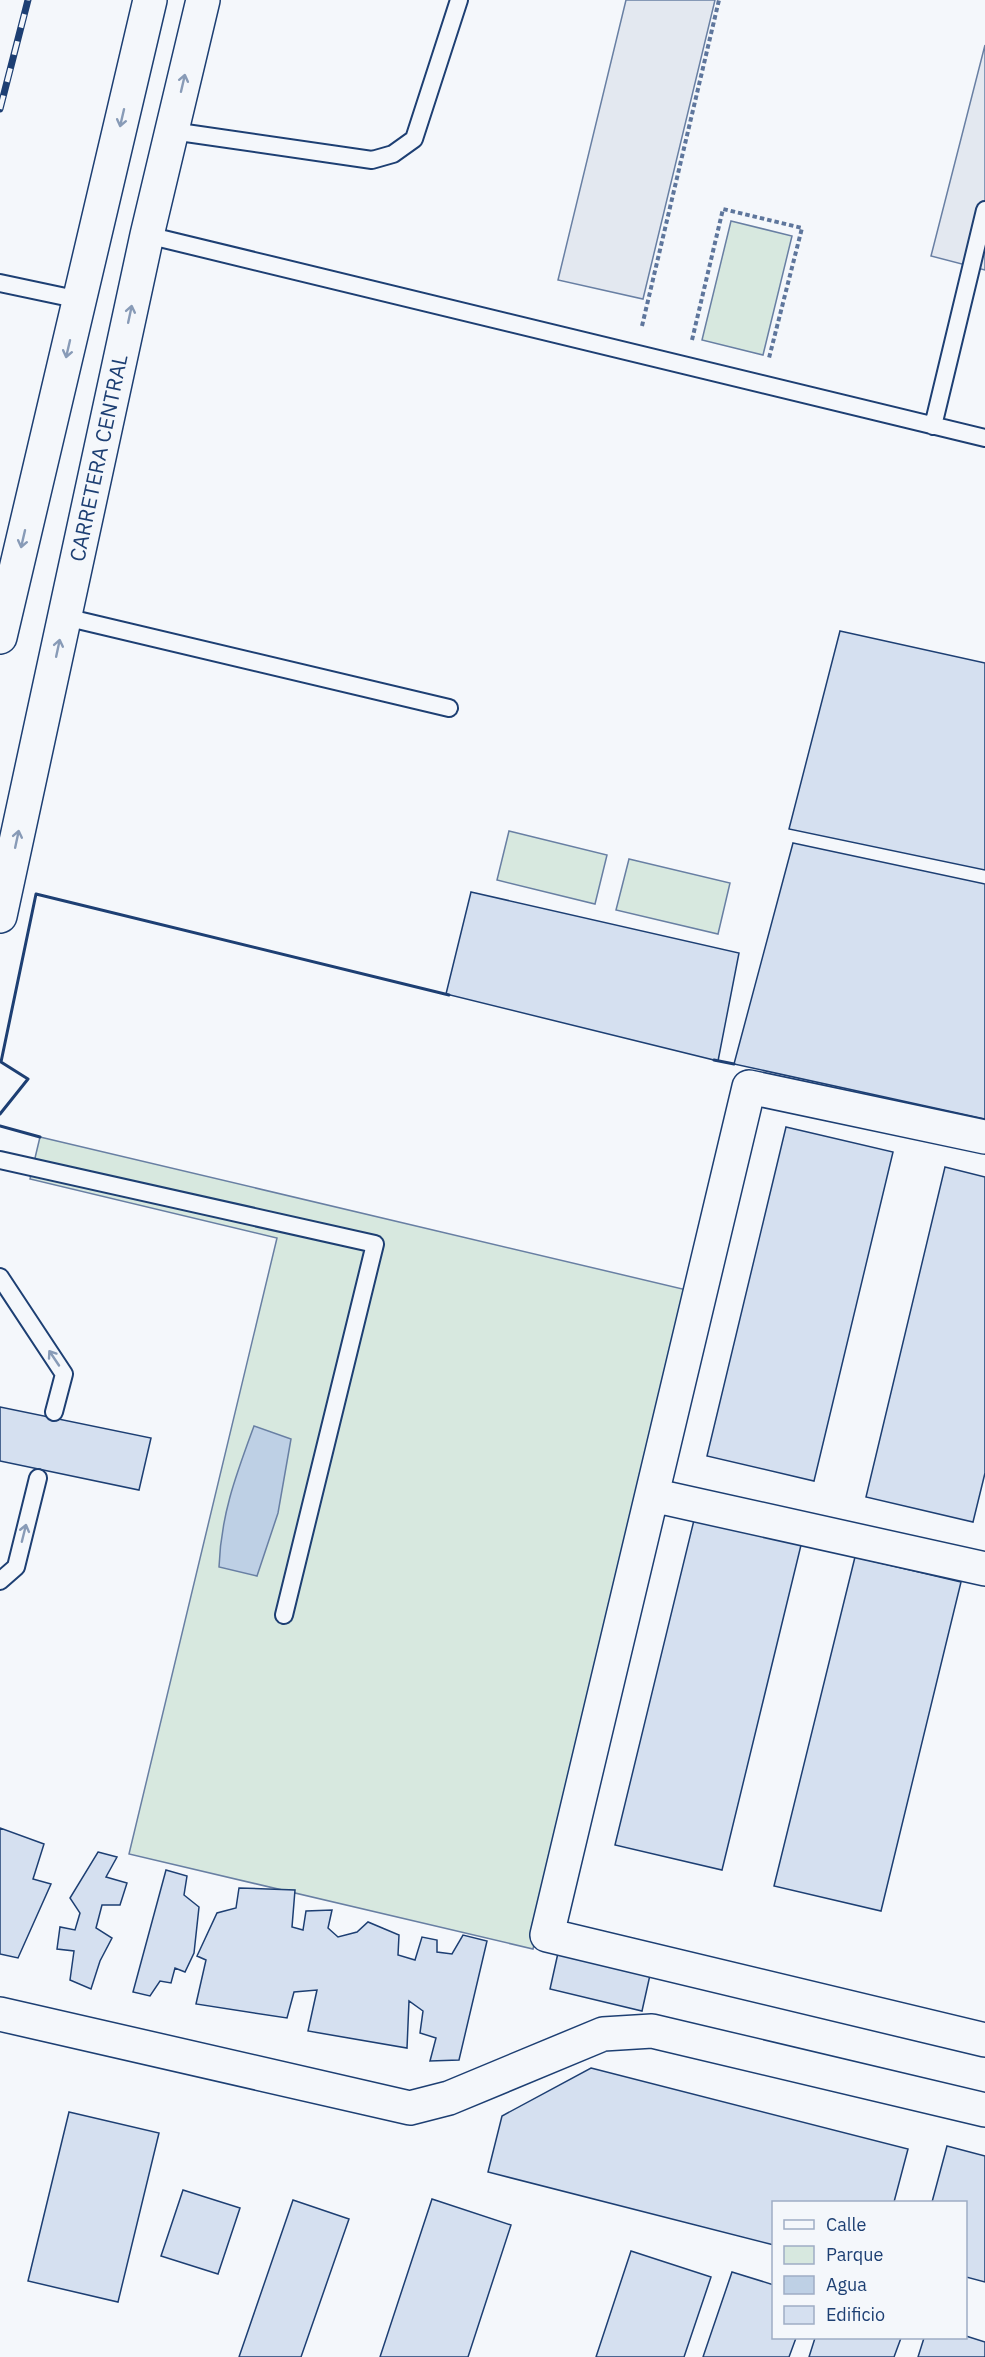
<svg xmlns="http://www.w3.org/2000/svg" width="985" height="2357" font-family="'IBM Plex Sans',sans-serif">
<rect width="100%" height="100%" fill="#f4f7fb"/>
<!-- green -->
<path fill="#d7e8df" stroke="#687fa3" stroke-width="1.5" d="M731,221L792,236L763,355L702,340Z
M509,831L607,855L595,904L497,880Z
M629,859L730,883L718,934L616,910Z
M40,1137L691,1291L533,1949L129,1854L277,1238L30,1179Z"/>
<!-- parking -->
<path fill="#e3e8f0" stroke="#687fa3" stroke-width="1.5" d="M626,0H715L643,299L558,280Z
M985,45V270L931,256Z"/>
<!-- water -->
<path fill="#bed0e5" stroke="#687fa3" stroke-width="1.5" d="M254,1426L291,1439L278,1513L257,1576L219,1567C221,1514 236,1475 254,1426Z"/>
<!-- building -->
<path fill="#d5e0f0" stroke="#1d3f73" stroke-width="1.5" d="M840,631L985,663V870L789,829Z
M793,843L985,884V1119L734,1064Z
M471,892L739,953L718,1061L446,994Z
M786,1127L893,1152L814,1481L707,1456Z
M945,1167L985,1177V1473L973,1522L866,1497Z
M0,1407L151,1438L139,1490L0,1461Z
M695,1516L802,1541L722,1870L615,1845Z
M855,1557L961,1582L881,1911L774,1886Z
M0,1828L44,1844L33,1879L51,1884L18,1958L0,1954Z
M98,1852L117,1857L106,1877L127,1883L120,1905H102L96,1928L112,1938L100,1961L91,1989L70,1980L74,1951L57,1949L60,1927L75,1930L80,1913L70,1898Z
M166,1870L187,1876L184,1895L199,1907L194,1953L185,1972L175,1968L171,1983L160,1981L150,1996L133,1992Z
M239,1888L295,1890L292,1927L303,1930L306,1911L332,1910L328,1928L338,1937L357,1932L368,1922L399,1935L398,1955L415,1960L422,1937L437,1940V1952L452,1954L463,1935L487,1941L459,2060L430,2061L436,2038L420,2033L423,2011L409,2001L407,2048L308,2031L317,1990L294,1992L287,2018L196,2004L206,1960L197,1956L217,1913L236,1908Z
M558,1953L650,1975L642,2011L550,1989Z
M591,2068L908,2149L894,2202H774V2245L488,2172L502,2116Z
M69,2112L159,2133L118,2302L28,2281Z
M947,2146L985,2156V2282L966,2277V2202H932Z
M183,2190L240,2208L218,2274L161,2256Z
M432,2199L511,2225L468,2357H380Z
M293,2200L349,2219L301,2357H239Z
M631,2251L711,2277L684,2357H596Z
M732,2272L774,2285V2338H796L789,2357H703Z
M966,2336L985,2342V2357H918L924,2338Z
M815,2338H901L894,2357H809Z"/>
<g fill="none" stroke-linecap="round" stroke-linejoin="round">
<!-- lane casing -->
<g stroke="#1d3f73" stroke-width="20">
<path id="lane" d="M172,131L372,160L393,154L414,139L459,0
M147,235L985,438
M0,283L80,300
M933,426L985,210
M65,617L449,708
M0,1160L375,1244L284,1615
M0,1277L64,1374L54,1412
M0,1581L16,1567L38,1478"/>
</g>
<!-- street casing -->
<g stroke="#1d3f73" stroke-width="36">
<path id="street" d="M985,1137L749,1087L547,1935L985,2040
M652,1495L985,1569
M0,2014L410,2108L449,2098L603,2034L652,2031L985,2110"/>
</g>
<!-- primary casing -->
<g stroke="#1d3f73" stroke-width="36">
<path id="primary" d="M0,637L150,0"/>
</g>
<!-- highway casing -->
<g stroke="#1d3f73" stroke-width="36">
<path id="highway" d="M0,916L147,235L203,0"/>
</g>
<!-- path -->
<path stroke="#5e769c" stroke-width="4" stroke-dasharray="4.5 3" stroke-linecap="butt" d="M642,326L719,0
M692,340L723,209L802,228L769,358"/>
<!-- lane -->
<use href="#lane" stroke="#f4f7fb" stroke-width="16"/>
<!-- street -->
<use href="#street" stroke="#f4f7fb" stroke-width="33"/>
<!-- primary -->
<use href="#primary" stroke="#f4f7fb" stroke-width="33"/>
<!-- highway -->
<use href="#highway" stroke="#f4f7fb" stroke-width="33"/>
<!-- rail casing -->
<g stroke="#1d3f73" stroke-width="7">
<path id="rail" d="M0,109L28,0"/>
</g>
<!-- rail -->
<use href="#rail" stroke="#f4f7fb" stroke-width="4.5" stroke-dasharray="14" stroke-linecap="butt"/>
<!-- wall -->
<path stroke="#1d3f73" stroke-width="3" d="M714,1060L734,1064
M0,1114L28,1079L1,1062L36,894L449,995
M0,1126L40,1137"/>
</g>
<!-- one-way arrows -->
<defs><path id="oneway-shaft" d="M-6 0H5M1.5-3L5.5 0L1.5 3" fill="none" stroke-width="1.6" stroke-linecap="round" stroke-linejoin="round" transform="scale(1.5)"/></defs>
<g stroke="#889bb7">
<use href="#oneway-shaft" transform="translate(183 83) rotate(-77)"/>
<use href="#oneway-shaft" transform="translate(122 118) rotate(103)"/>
<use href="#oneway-shaft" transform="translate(130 314) rotate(-78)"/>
<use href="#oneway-shaft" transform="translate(68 349) rotate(103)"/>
<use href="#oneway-shaft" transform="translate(23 539) rotate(103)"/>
<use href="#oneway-shaft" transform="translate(58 648) rotate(-78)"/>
<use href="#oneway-shaft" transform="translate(17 839) rotate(-78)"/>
<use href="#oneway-shaft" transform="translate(54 1358) rotate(-124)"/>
<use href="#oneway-shaft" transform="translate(24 1533) rotate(-76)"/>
</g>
<g text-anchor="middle" stroke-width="4.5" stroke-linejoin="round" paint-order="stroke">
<!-- street labels -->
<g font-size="21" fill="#1d3f73" stroke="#f4f7fb">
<text transform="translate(99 458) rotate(-78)" y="7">CARRETERA CENTRAL</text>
</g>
</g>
<!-- legend -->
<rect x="772" y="2201" width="195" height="138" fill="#f4f7fb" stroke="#9eadc5" stroke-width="1.5"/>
<rect x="784" y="2220" width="30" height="9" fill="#f4f7fb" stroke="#9eadc5" stroke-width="1.5"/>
<text x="826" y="2231" font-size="18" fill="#1d3f73">Calle</text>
<rect x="784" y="2246" width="30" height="18" fill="#d7e8df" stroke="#9eadc5" stroke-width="1.5"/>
<text x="826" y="2261" font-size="18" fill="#1d3f73">Parque</text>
<rect x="784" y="2276" width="30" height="18" fill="#bed0e5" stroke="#9eadc5" stroke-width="1.5"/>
<text x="826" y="2291" font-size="18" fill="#1d3f73">Agua</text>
<rect x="784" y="2306" width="30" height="18" fill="#d5e0f0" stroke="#9eadc5" stroke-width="1.5"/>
<text x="826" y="2321" font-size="18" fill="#1d3f73">Edificio</text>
</svg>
